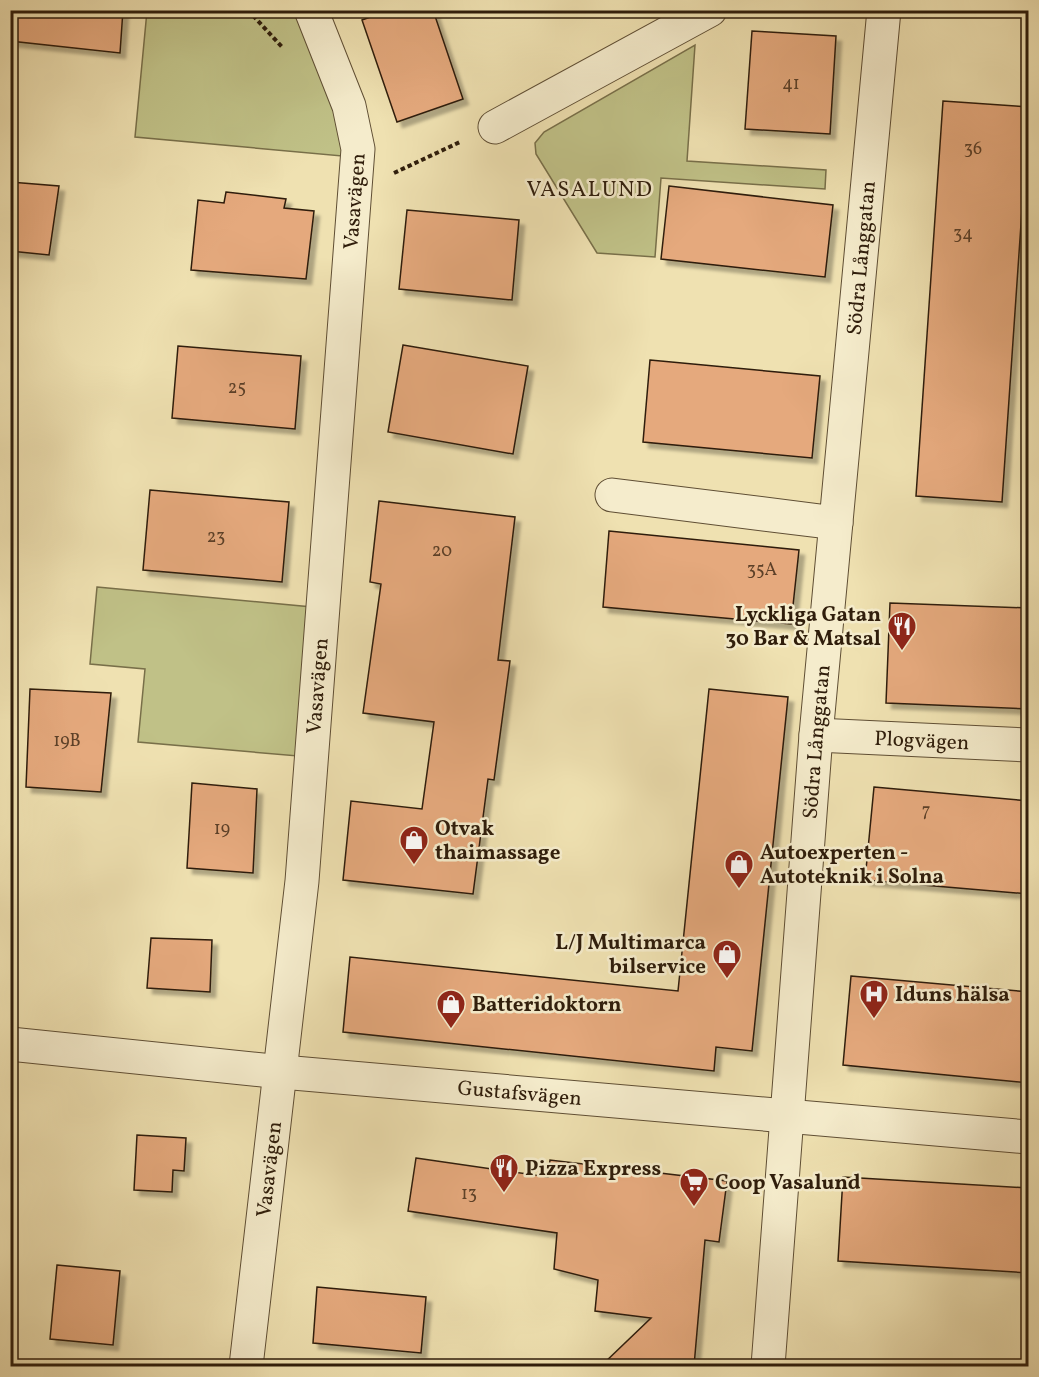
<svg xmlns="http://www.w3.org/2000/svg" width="1039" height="1377" font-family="Vollkorn,serif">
<defs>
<filter id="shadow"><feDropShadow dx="5.5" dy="5.5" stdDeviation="1.5" flood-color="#0004"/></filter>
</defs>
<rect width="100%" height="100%" fill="#efe1b1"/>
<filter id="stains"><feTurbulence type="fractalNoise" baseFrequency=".00333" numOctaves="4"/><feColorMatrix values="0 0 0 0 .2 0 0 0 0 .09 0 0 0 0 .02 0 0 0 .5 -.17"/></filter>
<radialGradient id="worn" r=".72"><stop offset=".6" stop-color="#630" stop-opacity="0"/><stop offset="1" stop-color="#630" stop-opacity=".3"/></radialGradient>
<!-- green -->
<path fill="#c0c187" stroke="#786f49" stroke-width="1.5" d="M147,11H298L344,126L342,156L135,137Z
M695,45L687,161L826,170L825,189L661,178L655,257L597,253L536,154L535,143L544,132Z
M97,587L312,607L298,756L138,742L145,669L90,664Z"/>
<!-- building -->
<path fill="#e5a97d" stroke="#2f1d0b" stroke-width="1.5" filter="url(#shadow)" d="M10,10H123L120,53L10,41Z
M390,10H433L463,99L397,122L362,20Z
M752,31L836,36L830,134L745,129Z
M943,101L1029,107L1002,502L916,496Z
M10,182L59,186L49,255L10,251Z
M669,186L833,205L825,277L661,259Z
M226,192L286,199L284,208L314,211L306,279L191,270L198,200L224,203Z
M407,210L519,220L512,300L399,289Z
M403,345L528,366L513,454L388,432Z
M178,346L301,356L295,429L172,418Z
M650,360L820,376L812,458L643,442Z
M150,490L289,502L282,582L143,570Z
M379,501L515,517L498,660L510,661L494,780L488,779L473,894L343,880L351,801L422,809L434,722L363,713L381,584L370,582Z
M609,531L799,550L791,624L603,607Z
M890,603L1029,608V709L886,703Z
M30,689L111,693L101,792L26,787Z
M709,689L788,697L752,1051L716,1047L714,1071L343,1032L350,957L678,991Z
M192,783L257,789L253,873L187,868Z
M874,787L1029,801V894L865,880Z
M151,938L212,940L210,992L147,988Z
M851,976L1029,992V1083L843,1065Z
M137,1135L186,1138L184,1171L173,1170L172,1192L134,1190Z
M416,1158L548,1177L550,1160L727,1181L719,1242L705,1240L694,1366H601L651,1318L595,1311L598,1280L554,1269L557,1233L408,1211Z
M843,1177L1029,1188V1273L838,1261Z
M57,1265L120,1271L113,1345L50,1339Z
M317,1287L426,1297L421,1353L313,1343Z"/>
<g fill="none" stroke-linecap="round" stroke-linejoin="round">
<!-- minor casing -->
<g stroke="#5f4e34" stroke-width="35">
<g id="minor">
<path d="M495,127L710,10"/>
<path d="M612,495L836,523"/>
<path id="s1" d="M816,735L1028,745"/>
<path id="s2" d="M10,1044L282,1072L1028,1137"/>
<path id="s3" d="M246,1366L302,881L358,149L349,106L311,10"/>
<path id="s4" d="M768,1366L816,735L884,10"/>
</g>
</g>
<!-- path -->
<path stroke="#2f1d0b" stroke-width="4" stroke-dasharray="4.5 3" stroke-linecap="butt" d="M248,10L282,47
M394,173L460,142"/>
<!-- minor -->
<use href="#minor" stroke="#f5eccc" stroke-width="33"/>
</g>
<!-- icons -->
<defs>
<g id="restaurant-pin" transform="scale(1.5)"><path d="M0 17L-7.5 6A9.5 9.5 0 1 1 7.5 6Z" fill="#8f2418" stroke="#f5eccc"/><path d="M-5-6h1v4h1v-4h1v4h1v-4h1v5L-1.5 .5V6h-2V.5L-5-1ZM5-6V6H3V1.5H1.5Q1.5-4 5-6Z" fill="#fff"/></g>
<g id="shop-pin" transform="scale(1.5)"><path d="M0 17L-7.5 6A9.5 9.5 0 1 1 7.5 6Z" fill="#8f2418" stroke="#f5eccc"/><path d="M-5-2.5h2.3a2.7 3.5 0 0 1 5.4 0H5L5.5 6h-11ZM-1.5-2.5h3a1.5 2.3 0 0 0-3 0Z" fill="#fff"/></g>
<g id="hospital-pin" transform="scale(1.5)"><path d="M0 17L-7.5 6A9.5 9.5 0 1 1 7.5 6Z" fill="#8f2418" stroke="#f5eccc"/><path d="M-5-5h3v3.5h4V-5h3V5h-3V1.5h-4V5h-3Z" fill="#fff"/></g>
<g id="supermarket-pin" transform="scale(1.5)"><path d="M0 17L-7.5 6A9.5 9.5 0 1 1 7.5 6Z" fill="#8f2418" stroke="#f5eccc"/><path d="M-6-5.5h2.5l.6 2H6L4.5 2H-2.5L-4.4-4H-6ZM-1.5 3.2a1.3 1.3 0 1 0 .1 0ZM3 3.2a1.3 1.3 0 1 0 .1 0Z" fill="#fff"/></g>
</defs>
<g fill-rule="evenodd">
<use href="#restaurant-pin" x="902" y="626"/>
<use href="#shop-pin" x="414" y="840"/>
<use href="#shop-pin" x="739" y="864"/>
<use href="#shop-pin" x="727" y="954"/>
<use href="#hospital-pin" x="874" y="994"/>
<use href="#shop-pin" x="451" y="1004"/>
<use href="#restaurant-pin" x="504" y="1168"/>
<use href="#supermarket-pin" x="694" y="1182"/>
</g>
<g text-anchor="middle" stroke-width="5" stroke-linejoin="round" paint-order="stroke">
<!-- number labels -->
<g font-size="18" fill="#5c4028">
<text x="791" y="89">41</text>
<text x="973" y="154">36</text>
<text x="963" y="239">34</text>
<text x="237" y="393">25</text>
<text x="216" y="542">23</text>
<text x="442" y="556">20</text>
<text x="762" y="575">35A</text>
<text x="67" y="746">19B</text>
<text x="926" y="816">7</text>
<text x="222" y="834">19</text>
<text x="469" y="1199">13</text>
</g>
<!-- street labels -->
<g font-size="21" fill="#2f1d0b" stroke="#f5eccc">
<text dy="7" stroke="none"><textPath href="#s3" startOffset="1170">Vasavägen</textPath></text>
<text dy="7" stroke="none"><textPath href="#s4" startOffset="1112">Södra Långgatan</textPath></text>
<text dy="7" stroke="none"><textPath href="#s3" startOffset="684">Vasavägen</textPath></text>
<text dy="7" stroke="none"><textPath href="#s1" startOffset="106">Plogvägen</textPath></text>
<text dy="7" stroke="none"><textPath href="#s4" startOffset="626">Södra Långgatan</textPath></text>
<text dy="7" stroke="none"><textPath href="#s2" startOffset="512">Gustafsvägen</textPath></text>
<text dy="7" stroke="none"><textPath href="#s3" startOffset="198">Vasavägen</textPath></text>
</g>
<!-- poi labels -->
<g font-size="21" font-weight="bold" fill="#2f1d0b" stroke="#f5eccc" text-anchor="start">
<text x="881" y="621" text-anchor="end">Lyckliga Gatan<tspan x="881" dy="24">30 Bar &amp; Matsal</tspan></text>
<text x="435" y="835">Otvak<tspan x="435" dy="24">thaimassage</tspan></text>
<text x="760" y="859">Autoexperten -<tspan x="760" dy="24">Autoteknik i Solna</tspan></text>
<text x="706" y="949" text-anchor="end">L/J Multimarca<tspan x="706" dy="24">bilservice</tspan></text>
<text x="895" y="1001">Iduns hälsa</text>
<text x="472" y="1011">Batteridoktorn</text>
<text x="525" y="1175">Pizza Express</text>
<text x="715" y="1189">Coop Vasalund</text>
</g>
<!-- neighbourhood labels -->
<g font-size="22" letter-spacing="1.5" fill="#2f1d0b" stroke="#f5eccc">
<text x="590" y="196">VASALUND</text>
</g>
</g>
<!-- margin -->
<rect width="1039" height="1377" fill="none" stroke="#efe1b1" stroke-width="36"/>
<rect x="12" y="12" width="1015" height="1353" fill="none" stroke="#2f1d0b" stroke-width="3"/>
<rect x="18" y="18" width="1003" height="1341" fill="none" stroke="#2f1d0b" stroke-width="1.5"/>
<rect width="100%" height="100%" filter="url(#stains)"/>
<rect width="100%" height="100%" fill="url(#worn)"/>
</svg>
